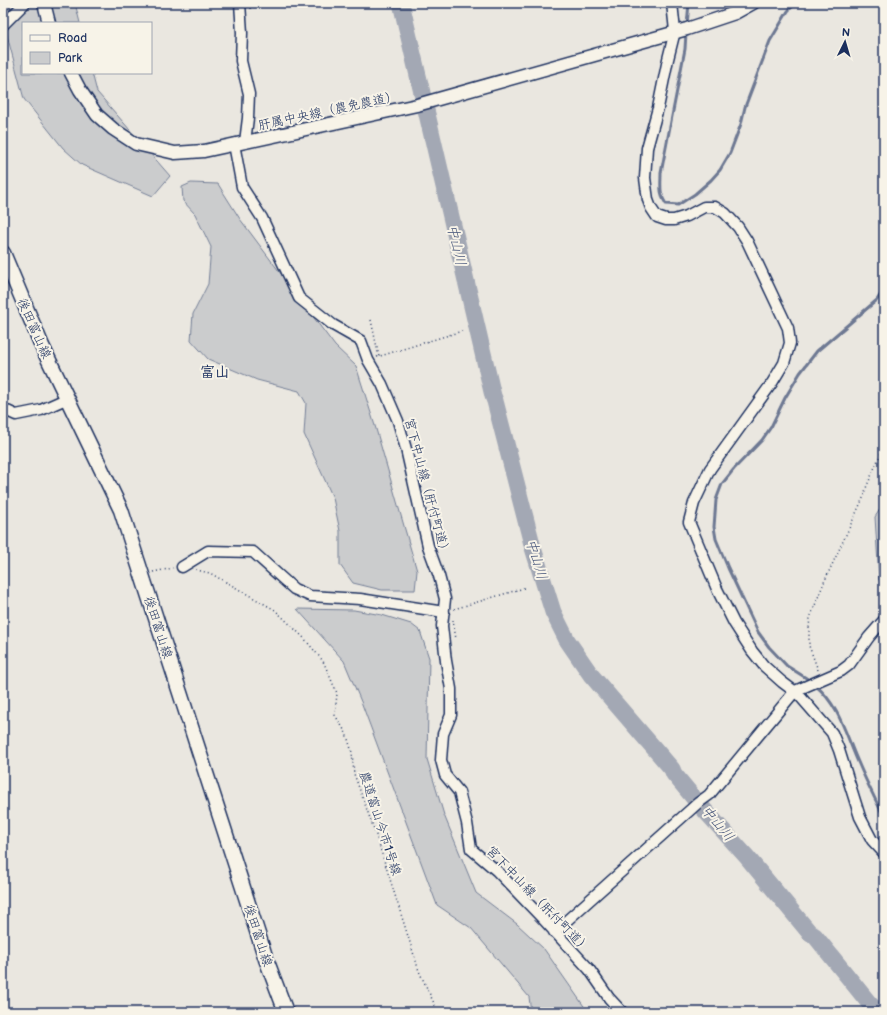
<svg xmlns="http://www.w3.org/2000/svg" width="887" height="1015" font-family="'Balsamiq Sans','Klee One',sans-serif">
<rect width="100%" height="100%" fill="#eae7e0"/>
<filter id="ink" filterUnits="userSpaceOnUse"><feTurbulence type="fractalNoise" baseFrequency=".025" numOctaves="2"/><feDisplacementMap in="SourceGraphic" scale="8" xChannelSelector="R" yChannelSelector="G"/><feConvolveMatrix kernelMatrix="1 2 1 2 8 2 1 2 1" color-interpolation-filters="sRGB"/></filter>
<g filter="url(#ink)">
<!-- green -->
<path fill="#cbcccd" stroke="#737e96" d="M3,3H75L80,23H23V73H92L97,92L170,176L153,196L82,165L63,148L24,99L4,24Z
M191,183L218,184L240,219L335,346L356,366L376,429L417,571L415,590H382L353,583L340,565V531L333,498L304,434L306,403L299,391L257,380L208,359L191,340L193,314L208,284L211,247L195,214L183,201L182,187Z
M884,503V585L879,580L875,517Z
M297,609L354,610L382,615L411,624L420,631L429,658L427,759L444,815L476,893L517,924L544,949L588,1012H531L529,997L471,928L437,905L362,704L344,661Z"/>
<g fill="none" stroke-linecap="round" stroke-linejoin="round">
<!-- stream -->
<path stroke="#6d7892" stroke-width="3" d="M687,25L689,3
M686,33L685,49L661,173C661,185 659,194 666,204L678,205L695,194L711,180L720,170L730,153L741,124L745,107L770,41L788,11L796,3
M811,681L787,666L769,647L758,632L728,568L716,539L714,527L716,500L722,484L734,469L762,440L771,427L785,398L800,373L817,351L877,300L884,289
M815,685C839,705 846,735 858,762C866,781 875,799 884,817"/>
<!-- river -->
<path stroke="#a3a8b4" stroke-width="17" d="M401,3L493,396L495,401L533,548L553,612L567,640L591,675L672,769L674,774L698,803L747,857L809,932L815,936L869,1003L878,1012"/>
<!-- minor casing -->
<g stroke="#1b2f5e" stroke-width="13">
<path id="minor" d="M240,3L242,33L241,61L249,94L248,118L245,142
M672,3L675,31L668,59L658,108L647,148L645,178L648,200L651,208L657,217L666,220H674L687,216L704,207H715L725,213L738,227L747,241L788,328L790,343L784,363L772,383L710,469L694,503L689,522L717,589L734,623L752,651L764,666L782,682L798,694L832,733L839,750L860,817L872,840L884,853
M3,25L25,3
M234,144L242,187L262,218L299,298L333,325L361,341L368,360L382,384L398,421L406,449L428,546L439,576L445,599L442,626L446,661L451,689V715L443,734L441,760L445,775L459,792L467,823L471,849L497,871L544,920L589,969L609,998L622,1012
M3,409L16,415L41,410L68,398
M182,567L208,551L253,552L294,589L310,596L360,599L444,612
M554,932L698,803L709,795L795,691L841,671L849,665L869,637L884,620"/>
</g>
<!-- tertiary casing -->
<g stroke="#1b2f5e" stroke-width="15">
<path id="tertiary" d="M44,3L49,23
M71,73L80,90L97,115L113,129L136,144L175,153L204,151L417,105L687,29L735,13L753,3"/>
</g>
<!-- secondary casing -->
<g stroke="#1b2f5e" stroke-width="17">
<path id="secondary" d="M3,253L42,346L121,510L266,959L286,1012"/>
</g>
<!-- path -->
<path stroke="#1b2f5e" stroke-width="1.5" stroke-dasharray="1 3" stroke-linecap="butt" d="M250,8L270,3
M371,320L379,357
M377,357L462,331
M196,570L210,573L275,610L303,637L323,661L337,693L335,715L346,733L352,752L354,774L375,832L419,971L438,1012
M153,572L173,568
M454,609L524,588
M453,620L456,639
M818,670L809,646V627L810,618L825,580L864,496L866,488L884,446"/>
<!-- minor -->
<use href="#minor" stroke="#f7f3e8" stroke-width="10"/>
<!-- tertiary -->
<use href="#tertiary" stroke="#f7f3e8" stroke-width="12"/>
<!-- secondary -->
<use href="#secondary" stroke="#f7f3e8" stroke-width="14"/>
</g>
</g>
<g text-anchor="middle" stroke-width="4" stroke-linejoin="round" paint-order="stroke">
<!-- street labels -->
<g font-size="13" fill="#1b2f5e" stroke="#f7f3e8">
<text transform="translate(328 110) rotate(-12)" y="5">肝属中央線（農免農道）</text>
<text transform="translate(35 328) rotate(66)" y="5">後田富山線</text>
<text transform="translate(428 487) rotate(75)" y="5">宮下中山線（肝付町道）</text>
<text transform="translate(159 627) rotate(72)" y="5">後田富山線</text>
<text transform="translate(381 823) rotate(72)" y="5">農道富山今市1号線</text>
<text transform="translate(539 899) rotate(46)" y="5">宮下中山線（肝付町道）</text>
<text transform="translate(259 935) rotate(72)" y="5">後田富山線</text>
</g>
<!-- water labels -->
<g font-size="14" font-style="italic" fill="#445378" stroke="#f7f3e8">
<text transform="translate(457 245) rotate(77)" y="5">中山川</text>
<text transform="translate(537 559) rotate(73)" y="5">中山川</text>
<text transform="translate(718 823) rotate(50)" y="5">中山川</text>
</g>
<!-- quarter labels -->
<g font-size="15" font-weight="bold" fill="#1b2f5e" stroke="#f7f3e8">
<text x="215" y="377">富山</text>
</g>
</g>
<!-- margin -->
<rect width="887" height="1015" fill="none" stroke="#f7f3e8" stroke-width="16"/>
<rect x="8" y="8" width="871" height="999" fill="none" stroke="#1b2f5e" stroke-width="1.5" filter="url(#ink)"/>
<!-- legend -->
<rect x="22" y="22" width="130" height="52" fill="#f7f3e8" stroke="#9fa5b1"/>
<rect x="30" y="35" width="20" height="6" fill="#f7f3e8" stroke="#9fa5b1"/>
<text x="58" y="42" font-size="12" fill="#1b2f5e">Road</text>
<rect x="30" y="52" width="20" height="12" fill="#cbcccd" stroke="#9fa5b1"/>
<text x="58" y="62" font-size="12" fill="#1b2f5e">Park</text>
<!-- north arrow -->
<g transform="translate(845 42) rotate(5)" stroke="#f7f3e8" stroke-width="3" paint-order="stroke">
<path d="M0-3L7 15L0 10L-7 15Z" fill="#1b2f5e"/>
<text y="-6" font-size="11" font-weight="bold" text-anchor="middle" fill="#1b2f5e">N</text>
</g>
</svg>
